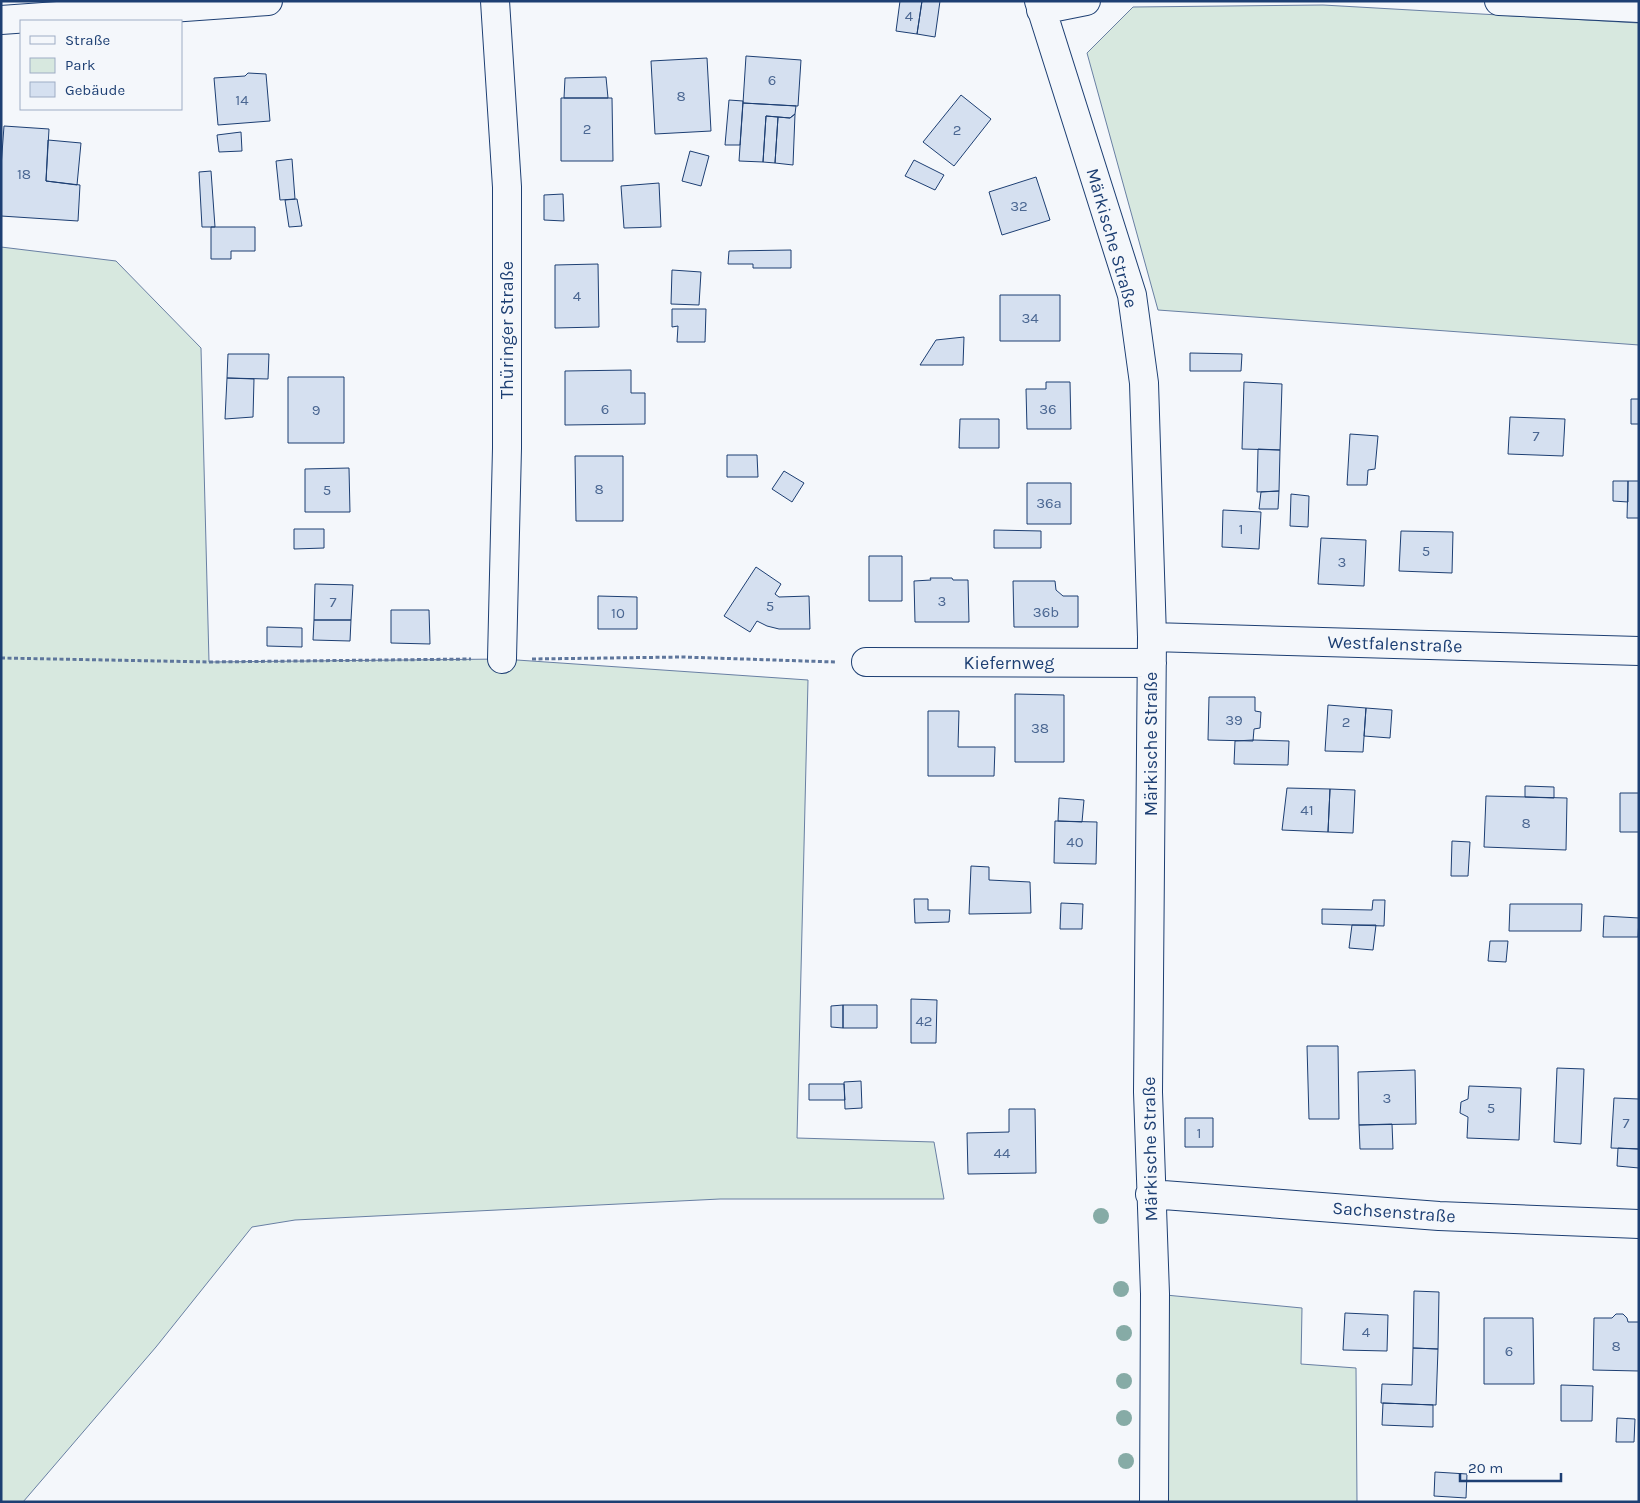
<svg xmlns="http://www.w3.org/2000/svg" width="1640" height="1503" font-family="Karla,sans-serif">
<rect width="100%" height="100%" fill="#f4f7fb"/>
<!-- green -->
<path fill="#d7e8df" stroke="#687fa3" d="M1323,5L1639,23V345L1158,310L1087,53L1133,7Z
M1,247L116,261L201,348L209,662L502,659L808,680L797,1138L934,1142L944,1199H720L295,1220L252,1227L156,1347L23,1502H1Z
M1155,1294L1302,1308L1301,1364L1356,1368L1357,1502H1154Z"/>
<!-- building -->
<path fill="#d5e0f0" stroke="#1d3f73" d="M900,1H922L917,34L896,31Z
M922,1H940L935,37L917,34Z
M746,56L801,60L798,106L743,103Z
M707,58L711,131L655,134L651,61Z
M248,73L266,74L270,121L218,125L214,78L245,76Z
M606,77L608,98H564L565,78Z
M961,95L991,119L954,166L923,142Z
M561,98H612L613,161H561Z
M729,100L743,101L740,145H725Z
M743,103L796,106L795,114L790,118L766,116L763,162L739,161Z
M795,114L793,165L775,163L778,117L790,118Z
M766,116L778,117L775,163L763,162Z
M4,126L49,129L46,181L80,185L78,221L1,216V167Z
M241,132L242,151L219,152L217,135Z
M48,140L81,143L77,185L46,181Z
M690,151L709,156L701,186L682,181Z
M292,159L295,199L280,200L276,161Z
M914,160L944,175L935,190L905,176Z
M211,171L215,227H202L199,172Z
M1036,177L1050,220L1002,235L989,192Z
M659,183L661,227L624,228L621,186Z
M563,194L564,221L544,220V195Z
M297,199L302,226L289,227L285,200Z
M211,227H255V251H231V259H211Z
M791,250V268H753V264H728L729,251Z
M598,264L599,327L555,328V265Z
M672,270L701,272L699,305L671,304Z
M1000,295H1060V341H1000Z
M672,309H706L705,342H677L678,326L672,327Z
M964,337L963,365H920L936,340Z
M1190,353L1242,354L1241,371H1190Z
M228,354H269L268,379L227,378Z
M631,370V393H645V424L565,425V371Z
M288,377H344V443H288Z
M227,378L254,379L253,417L225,419Z
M1046,382H1070L1071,429H1027L1026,389H1046Z
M1244,382L1282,384L1280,450L1242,449Z
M1631,399H1639V424H1631Z
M1510,417L1565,419L1563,456L1508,454Z
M960,419H999V448H959Z
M1350,434L1378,436L1375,469L1368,470L1367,485H1347Z
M1258,449L1280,450L1279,491L1257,492Z
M727,455H757L758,477H727Z
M575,456H623V521H576Z
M349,468L350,512H305V469Z
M784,471L804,483L792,502L772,489Z
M1613,481H1628V502L1613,501Z
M1628,481H1639V518H1627Z
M1027,483H1071V524H1027Z
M1279,491L1278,509H1259L1261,492Z
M1291,494L1309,496L1308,527L1290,526Z
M1223,510L1261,512L1259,549L1222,547Z
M294,529H324V548L294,549Z
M994,530L1041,531V548H994Z
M1401,531L1453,532L1452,573L1399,571Z
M1321,538L1366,540L1364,586L1318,584Z
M869,556H902V601H869Z
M756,567L781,584L775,594L779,597L809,596L810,629H779L767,626L757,621L750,632L724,616Z
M930,578H952L953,580H968L969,622H915L914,581L931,580Z
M1013,581H1055L1056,590L1063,596H1078V627H1014Z
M315,584L353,585L351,620H314Z
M598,596L637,597V629H598Z
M391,610H429L430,644L391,643Z
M314,620H351L350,641L313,640Z
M267,627L302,628V647L267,646Z
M1015,694L1064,695V762H1015Z
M1209,697H1255V711L1261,712L1260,728L1254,729L1253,741L1208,740Z
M1328,705L1366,708L1363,752L1325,751Z
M1366,708L1392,710L1390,738L1364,736Z
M928,711H959L958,747H995L994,776H928Z
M1253,740L1289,741L1288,765L1234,764L1235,741Z
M1525,786L1554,787V798L1525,797Z
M1287,788L1330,789L1328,832L1282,830Z
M1330,789L1355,790L1353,833L1328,832Z
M1620,793H1639V832H1620Z
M1486,796L1567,798L1566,850L1484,847Z
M1059,798L1084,800L1082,822L1058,821Z
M1055,821L1097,822L1096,864L1054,863Z
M1452,841L1470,842L1468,876H1451Z
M971,866L989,867V880L1030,882L1031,913L969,914Z
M914,899H928V910H950L949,922L915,923Z
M1373,900H1385L1384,926L1322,924V909L1372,910Z
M1061,903L1083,904L1082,929H1060Z
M1510,904H1582L1581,931H1509Z
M1604,916L1639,918L1638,937H1603Z
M1352,925H1376L1373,950L1349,948Z
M1490,941H1508L1506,962L1488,961Z
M911,999L937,1000L936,1043H911Z
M843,1005V1028L831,1027V1006Z
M843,1005H877V1028H843Z
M1307,1046H1338L1339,1119H1309Z
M1557,1068L1584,1069L1581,1144L1554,1142Z
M1415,1070L1416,1124L1359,1125L1358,1072Z
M861,1081L862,1108L845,1109L844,1082Z
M809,1084H844L845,1100H809Z
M1469,1086L1521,1088L1519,1140L1467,1138L1468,1117L1460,1113L1461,1102L1468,1099Z
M1614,1098L1639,1099V1149L1611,1148Z
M1009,1109H1035L1036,1173L968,1174L967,1133L1009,1132Z
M1185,1118H1213V1147H1185Z
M1392,1124L1393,1149H1360L1359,1125Z
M1618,1148L1639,1149V1168L1617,1166Z
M1414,1291L1439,1292L1438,1349L1413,1348Z
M1345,1313L1388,1315L1387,1351L1343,1350Z
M1616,1314H1623L1627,1318L1628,1322H1639V1371L1593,1370L1594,1318H1612Z
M1484,1318H1533L1534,1384H1484Z
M1413,1348L1438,1349L1436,1405L1381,1403L1382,1384L1412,1385Z
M1561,1385L1593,1386L1592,1421H1561Z
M1383,1403L1433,1405V1427L1382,1425Z
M1617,1418L1635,1419L1634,1442H1616Z
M1435,1472L1467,1474L1466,1498L1434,1496Z"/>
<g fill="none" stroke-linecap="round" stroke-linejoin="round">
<!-- minor casing -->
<g stroke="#1d3f73" stroke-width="30">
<path id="minor" d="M495,1L507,187V448L502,659
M1039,1L1132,295L1144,383L1152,637L1148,1092L1155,1294L1154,1502
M1499,1L1639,8
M1041,10L1086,1
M1,20L268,1
M1152,637L1639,651
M866,662L1152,663
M1150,1194L1439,1216L1639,1224"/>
</g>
<!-- path -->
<path stroke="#5e769c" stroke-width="3" stroke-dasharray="4 2.5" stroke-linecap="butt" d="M1,658L209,662L471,659
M532,659L682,657L835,662"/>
<!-- minor -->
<use href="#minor" stroke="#f4f7fb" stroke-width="28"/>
</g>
<!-- trees -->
<g fill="#86aba6">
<circle cx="1101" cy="1216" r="8"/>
<circle cx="1121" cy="1289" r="8"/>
<circle cx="1124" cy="1333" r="8"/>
<circle cx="1124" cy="1381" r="8"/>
<circle cx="1124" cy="1418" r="8"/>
<circle cx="1126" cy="1461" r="8"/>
</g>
<g text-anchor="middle" stroke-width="4" stroke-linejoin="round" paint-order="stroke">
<!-- number labels -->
<g font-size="15" fill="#4b6792">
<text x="909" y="21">4</text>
<text x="772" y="85">6</text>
<text x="681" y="101">8</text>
<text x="242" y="105">14</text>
<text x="587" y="134">2</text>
<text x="957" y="135">2</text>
<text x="24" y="179">18</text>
<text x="1019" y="211">32</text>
<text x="577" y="301">4</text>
<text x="1030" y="323">34</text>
<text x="605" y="414">6</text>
<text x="1048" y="414">36</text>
<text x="316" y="415">9</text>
<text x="1536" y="441">7</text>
<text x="599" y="494">8</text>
<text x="327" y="495">5</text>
<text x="1049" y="508">36a</text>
<text x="1241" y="534">1</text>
<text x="1426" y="556">5</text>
<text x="1342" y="567">3</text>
<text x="942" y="606">3</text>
<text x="333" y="607">7</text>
<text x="770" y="611">5</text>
<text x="1046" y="617">36b</text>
<text x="618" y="618">10</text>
<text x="1234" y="725">39</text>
<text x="1346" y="727">2</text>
<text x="1040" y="733">38</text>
<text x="1307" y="815">41</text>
<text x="1526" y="828">8</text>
<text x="1075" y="847">40</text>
<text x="924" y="1026">42</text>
<text x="1387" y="1103">3</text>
<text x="1491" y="1113">5</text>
<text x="1626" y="1128">7</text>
<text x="1199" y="1138">1</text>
<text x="1002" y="1158">44</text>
<text x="1366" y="1337">4</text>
<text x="1616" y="1351">8</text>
<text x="1509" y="1356">6</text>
</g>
<!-- street labels -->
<g font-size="18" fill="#1d3f73" stroke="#f4f7fb">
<text transform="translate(1112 238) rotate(74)" y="6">Märkische Straße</text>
<text transform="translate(507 330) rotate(-90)" y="6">Thüringer Straße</text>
<text transform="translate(1395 644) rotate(2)" y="6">Westfalenstraße</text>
<text x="1009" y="669">Kiefernweg</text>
<text transform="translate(1151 744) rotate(-90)" y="6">Märkische Straße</text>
<text transform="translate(1150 1149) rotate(-91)" y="6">Märkische Straße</text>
<text transform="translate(1394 1212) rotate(4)" y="6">Sachsenstraße</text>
</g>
</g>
<!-- border -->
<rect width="1640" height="1503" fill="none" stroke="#1d3f73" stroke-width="5"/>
<!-- legend -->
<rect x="20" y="20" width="162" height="90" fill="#f4f7fb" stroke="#9eadc5"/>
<rect x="30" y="36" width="25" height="8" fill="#f4f7fb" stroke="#9eadc5"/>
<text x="65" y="45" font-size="15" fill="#1d3f73">Straße</text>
<rect x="30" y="58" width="25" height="15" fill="#d7e8df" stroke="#9eadc5"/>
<text x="65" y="70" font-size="15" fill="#1d3f73">Park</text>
<rect x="30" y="82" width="25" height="15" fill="#d5e0f0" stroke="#9eadc5"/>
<text x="65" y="95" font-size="15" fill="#1d3f73">Gebäude</text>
<!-- scale -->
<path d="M1460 1473v8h101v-8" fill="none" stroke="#1d3f73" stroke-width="2.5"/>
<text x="1468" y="1473" font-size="15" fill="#1d3f73" stroke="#f4f7fb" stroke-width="4" paint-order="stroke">20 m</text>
</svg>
